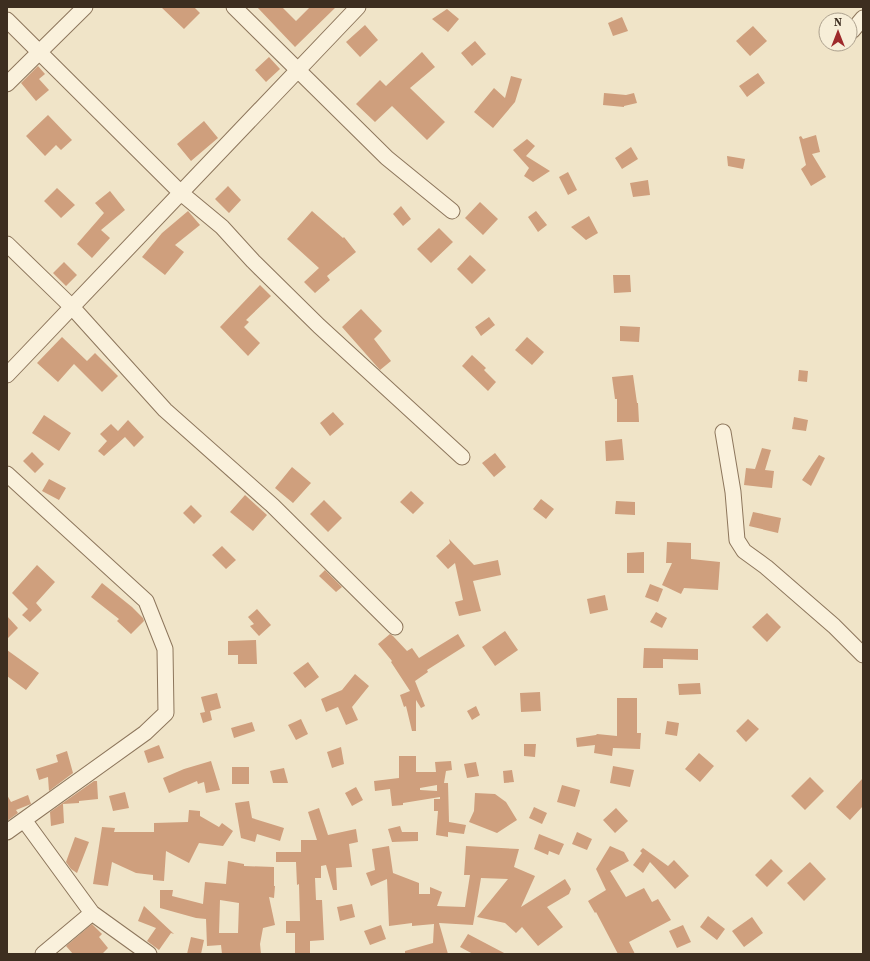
<svg xmlns="http://www.w3.org/2000/svg" width="870" height="961" font-family="'Source Serif 4',serif">
<rect width="100%" height="100%" fill="#f0e4c8"/>
<!-- building -->
<path fill="#cf9f7d" fill-rule="evenodd" d="M161,7H194L200,13L184,29Z
M257,7H282L296,21L310,7H336L295,47Z
M447,9L459,19L448,32L432,19Z
M622,17L628,31L613,36L608,23Z
M365,25L378,40L360,57L346,42Z
M753,26L767,41L750,56L736,41Z
M475,41L486,54L472,66L461,53Z
M422,52L435,67L410,88L445,122L427,140L392,106L375,122L356,104L380,80L386,86Z
M269,57L280,69L266,82L255,70Z
M38,66L45,74L39,79L49,90L36,101L21,83Z
M758,73L765,83L747,97L739,86Z
M511,76L522,79L515,102L493,128L474,112L494,88L505,98Z
M604,93L626,95L634,93L637,103L624,106V107L603,105Z
M48,115L72,140L61,150L56,145L45,156L26,136Z
M204,121L218,138L191,161L177,144Z
M816,135L820,152L812,154L826,177L811,186L801,169L806,165L799,137L801,136L803,139Z
M527,139L535,146L526,156L550,171L533,182L524,176L529,168L513,150Z
M631,147L638,159L622,169L615,158Z
M727,156L745,159L743,169L728,166Z
M568,172L577,190L568,195L559,177Z
M648,180L650,195L633,197L630,183Z
M228,186L241,200L229,213L215,199Z
M57,188L75,205L61,218L44,201Z
M110,191L125,210L101,230L110,238L92,258L77,244L104,213L95,203Z
M480,202L498,219L483,235L465,218Z
M401,206L411,219L403,226L393,214Z
M188,211L200,225L175,245L184,252L165,275L142,257L162,233Z
M312,211L343,238L344,237L356,252L327,276L330,280L315,293L304,282L319,268L287,239Z
M536,211L547,225L538,232L528,217Z
M589,216L598,233L586,240L571,227Z
M439,228L453,242L431,263L417,249Z
M470,255L486,270L472,284L457,269Z
M64,262L77,275L66,286L53,273Z
M613,275H630L631,292L614,293Z
M260,285L271,296L246,320L249,322L244,327L260,343L248,356L220,327Z
M361,309L382,331L374,339L391,361L380,370L342,327Z
M489,317L495,325L481,336L475,327Z
M620,326L640,327L639,342L620,341Z
M62,337L87,361L95,353L118,376L102,392L74,364L58,382L37,363Z
M527,337L544,352L532,365L515,350Z
M472,355L486,368L484,370L496,382L488,391L462,366Z
M799,370L808,371L807,382L798,381Z
M633,375L637,403H638L639,422H617V399H615L612,377Z
M333,412L344,424L330,436L320,423Z
M44,415L71,433L59,451L32,433Z
M794,417L808,420L806,431L792,429Z
M128,420L144,437L134,447L125,437L104,456L98,451L107,441L100,434L111,424L118,431Z
M622,439L624,460L606,461L605,441Z
M762,448L771,450L765,470L774,471L772,488L744,485L746,468L755,469Z
M32,452L44,464L35,473L23,461Z
M495,453L506,467L494,477L482,463Z
M819,455L825,458L811,486L802,480Z
M292,467L311,483L293,503L275,488Z
M49,479L66,488L59,500L42,491Z
M411,491L424,503L413,514L400,502Z
M245,495L267,515L253,531L230,512Z
M541,499L554,509L546,519L533,509Z
M324,500L342,518L328,532L310,514Z
M616,501L635,502V515L615,514Z
M191,505L202,516L194,524L183,513Z
M753,512L781,518L778,533L749,526Z
M449,539L474,565L498,560L501,575L473,581L481,611L459,616L455,602L463,600L455,563L448,569L436,556L450,543Z
M667,542L691,543V559L720,562L718,590L684,588L681,594L662,585L672,563H666Z
M222,546L236,560L226,569L212,555Z
M644,552V573H627V553Z
M37,565L55,582L36,603L42,610L30,622L22,615L28,609L12,593Z
M325,570L342,587L336,592L319,576Z
M102,583L132,607L143,618L144,621L131,634L117,621L119,619L91,597Z
M650,584L663,589L658,602L645,597Z
M605,595L608,610L590,614L587,599Z
M257,609L271,625L259,636L250,626L254,624L248,617Z
M656,612L667,618L662,628L650,622Z
M767,613L781,627L767,642L752,627Z
M7,616L18,628L7,639Z
M505,631L518,650L495,666L482,647Z
M390,634L393,636L407,651L412,648L419,658L458,634L465,646L427,670L428,672L415,681L425,706L421,708L416,700V731H412L406,706L404,707L400,695L410,691L391,662L392,661L378,644Z
M256,640L257,664H238V655H228V641Z
M644,648L698,649V660L663,659V668H643Z
M7,650L39,673L26,690L7,676Z
M308,662L319,677L305,688L293,673Z
M355,674L369,686L352,707L358,720L346,725L338,707L326,712L321,699L342,690Z
M700,683L701,694L679,695L678,684Z
M540,692L541,711L521,712L520,693Z
M217,693L221,708L210,711L212,720L203,723L200,713L205,712L201,697Z
M617,698H637V733H641L640,749L613,748L612,756L594,753L595,745L577,747L576,738L596,735L597,734L617,736Z
M476,706L480,715L472,720L467,711Z
M301,719L308,734L296,740L288,725Z
M748,719L759,729L746,742L736,731Z
M667,721L679,723L677,736L665,734Z
M252,722L255,731L234,738L231,728Z
M524,744H536L535,757L524,756Z
M159,745L164,758L148,763L144,751Z
M341,747L344,764L332,768L327,752Z
M67,751L73,773L49,791L48,777L39,780L36,769L58,762L56,755Z
M699,753L714,766L700,782L685,769Z
M399,756H416V772H436L435,762L451,761L452,770L446,771L444,783H448L449,822L466,825L464,834L448,832V837L436,835L438,811H434V799H440V797L403,803V805L392,806L390,789L375,791L374,781L399,778ZM437,785V791L420,790V788Z
M211,761L220,790L206,793L204,782L198,784L197,781L169,793L163,778L184,769Z
M476,762L479,776L467,778L464,764Z
M613,766L634,770L630,787L610,783Z
M232,767H249V784H232Z
M284,768L288,783H273L270,771Z
M512,770L514,782L504,783L503,771Z
M810,777L824,791L805,810L791,796Z
M863,778V806L850,820L836,807Z
M94,781H97L98,799L79,801V803L63,804L64,823L51,826L50,812Z
M562,785L580,790L575,807L557,802Z
M356,787L363,800L352,806L345,793Z
M125,792L129,808L113,811L109,796Z
M475,793L495,794L506,802L517,820L497,833L469,822L474,811Z
M7,795L11,802L28,795L31,804L16,810L18,813L7,821Z
M249,801L252,818L284,828L280,841L257,834L255,842L241,838L235,803Z
M534,807L547,813L542,824L529,818Z
M319,808L328,835L356,829L358,842L349,844L352,867L336,868L337,890H333L326,865L321,866V878H315L316,900H322L324,940L310,941V954H295V933H286V921H300L299,884L297,885L296,862H276V852H301V840H317L308,812Z
M616,808L628,821L615,833L603,820Z
M189,810L200,811V816L219,827L222,823L233,831L223,846L199,843L189,863L166,851L164,881L153,880V875L136,873L112,862L108,886L93,884L102,827L115,828L114,832H154V823L188,822Z
M400,826L402,832H418V841L392,842L388,829Z
M577,832L592,839L587,850L572,844Z
M539,834L564,844L559,855L549,851L548,855L534,849Z
M75,837L89,842L77,873L71,869L66,862Z
M389,846L393,873L419,883V894H430V887L442,892L437,906L465,907L470,875H464L466,846L519,849L514,867L535,876L521,907L565,879L571,889L569,894L547,907L563,927L538,946L522,927L516,933L505,923L477,917L508,879L481,878L473,925L439,923L448,954H405V951L433,943L434,924L412,926V923L389,926L387,879L371,886L366,873L375,870L372,849Z
M610,846L624,852L629,861L610,871L626,897L644,888L652,902L658,899L671,920L629,942L635,954H618L596,912L595,913L588,901L606,890L596,869Z
M643,848L668,866L674,860L689,876L675,889L650,862L643,873L633,865L642,853L640,851Z
M771,859L783,871L767,887L755,875Z
M228,861L244,864V866L274,867V886H275L274,898L269,897L275,925L263,928L260,944L261,954H222L221,945L207,946L206,919L196,918L160,908V890H173L172,896L203,904L205,882L226,884ZM220,900L239,903L238,933H219Z
M810,862L826,879L804,901L787,883Z
M352,904L355,917L340,921L337,907Z
M144,906L174,934L171,933L159,950L147,941L156,928L138,921Z
M708,916L725,929L717,940L700,927Z
M752,917L763,933L744,947L732,931Z
M92,924L102,934L99,937L108,948L102,954H73L66,946Z
M381,925L386,939L370,945L364,931Z
M683,925L691,942L677,948L669,931Z
M468,934L506,954H473L460,947Z
M191,937L204,940L201,954H187Z"/>
<g fill="none" stroke-linecap="round" stroke-linejoin="round">
<!-- minor casing -->
<g stroke="#8d765c" stroke-width="17">
<path id="minor" d="M234,7L387,158L452,211
M7,20L181,193L222,227L253,261L319,326L462,457
M852,31L863,18
M7,84L85,7
M7,244L72,307L165,410L272,505L395,627
M7,375L358,7
M723,432L733,492L737,540L744,551L766,567L834,626L863,655
M7,474L146,601L165,649L166,713L145,733L7,832
M24,820L92,913
M43,954L92,913L149,954"/>
</g>
<!-- minor -->
<use href="#minor" stroke="#faf1dc" stroke-width="15"/>
</g>
<!-- border -->
<rect width="870" height="961" fill="none" stroke="#3d2e20" stroke-width="16"/>
<!-- north arrow -->
<g transform="translate(838 32)"><circle r="19" fill="#f7eed8" stroke="#ada18e"/>
<path d="M0-3L7 15L0 10L-7 15Z" fill="#9e2a2b"/>
<text y="-6" font-size="11" font-weight="bold" text-anchor="middle" fill="#3d2e20">N</text>
</g>
</svg>
